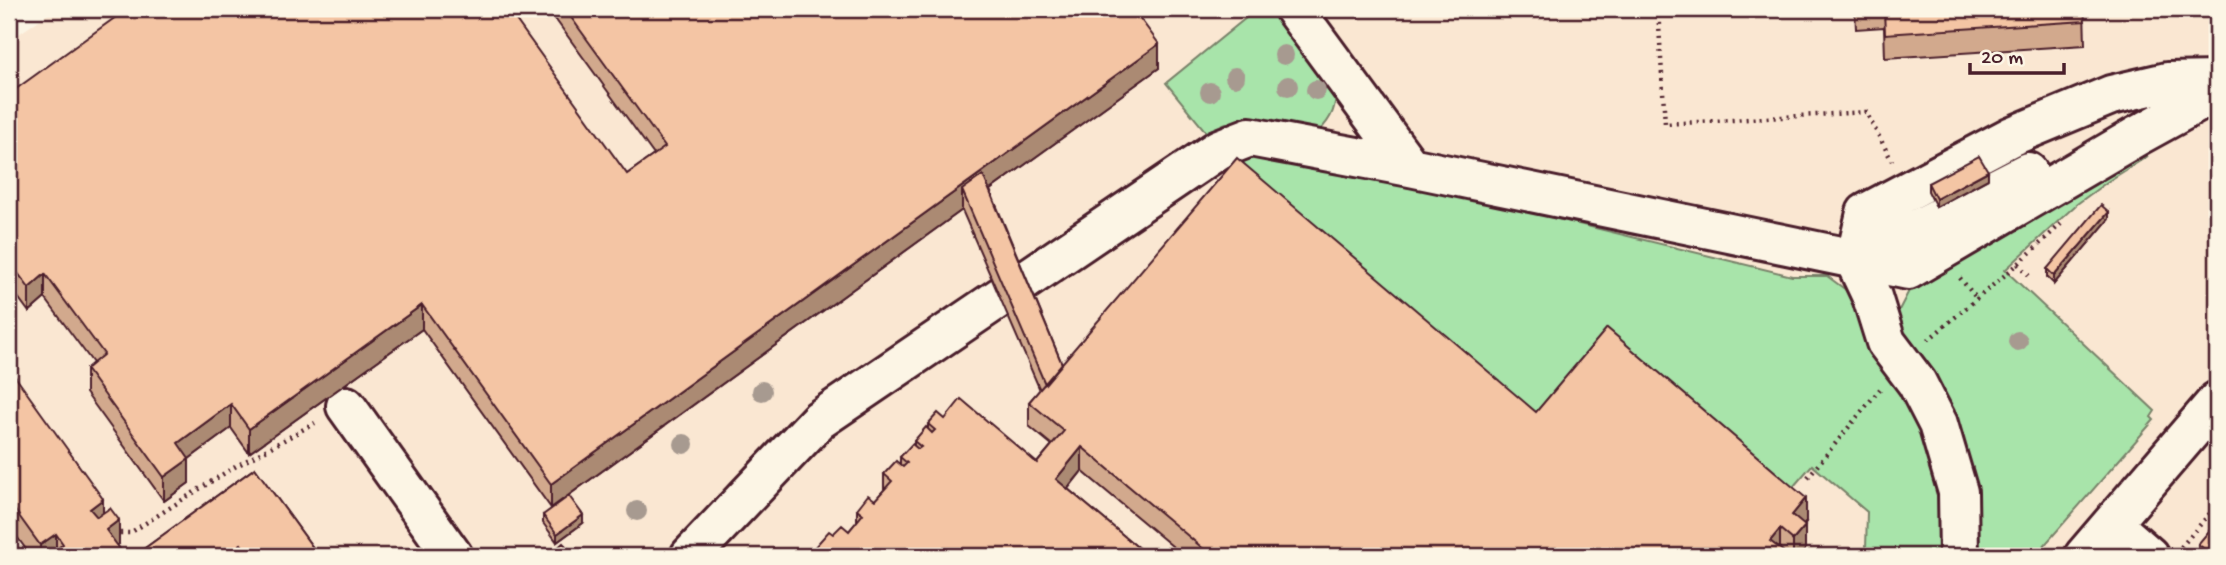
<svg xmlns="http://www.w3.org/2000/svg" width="2226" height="565" font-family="'Gochi Hand',sans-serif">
<rect width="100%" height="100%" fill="#fcf5e5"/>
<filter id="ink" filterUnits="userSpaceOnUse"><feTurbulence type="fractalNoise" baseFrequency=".0143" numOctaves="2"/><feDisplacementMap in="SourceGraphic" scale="14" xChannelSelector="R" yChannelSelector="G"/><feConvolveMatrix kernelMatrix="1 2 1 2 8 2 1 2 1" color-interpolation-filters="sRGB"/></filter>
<g filter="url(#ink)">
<!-- built -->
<path fill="#fae7d2" d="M55,9H2217V556H9V41Z"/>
<!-- green -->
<path fill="#a8e4aa" stroke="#79826a" stroke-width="2" d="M1257,9H1278L1338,84C1335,105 1335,115 1319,131L1226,123L1206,132L1166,83Z
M1236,153L1447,192L1792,276H1827L1850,293L1865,340L1896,376L1913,405L1940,481L1943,556H1860L1866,549L1867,512L1812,465L1781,501L1536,436L1237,182Z
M2148,156L2107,182L2077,204L2005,270L2155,411L2151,417L2154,420L2035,556H1974L1902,338L1898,312L1911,287L2108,169Z"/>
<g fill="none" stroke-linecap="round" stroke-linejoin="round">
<!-- minor casing -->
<g stroke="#4a1f2b" stroke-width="44">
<path id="minor" d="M1294,9L1410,167
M1855,261L2028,172
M346,406L453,556
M2112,524L2149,556
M690,556L819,420L1219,149L1250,137L1410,167L1908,270L2137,136L2217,92
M1959,556L1958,492L1938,424L1917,383L1886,342L1872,297L1855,261L1866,213L2012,136L2111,95L2167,82L2217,81
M2084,556L2217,401"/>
</g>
<!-- path -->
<path stroke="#4a1f2b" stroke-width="4.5" stroke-dasharray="2 5" stroke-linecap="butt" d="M1658,9L1665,124L1866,112L1892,161
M2018,264L2029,276
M1960,278L1977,299
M1928,340L2018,264L2061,224
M1808,477L1880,389
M114,536L119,533H130L231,469L315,423
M2181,547L2217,505"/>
<!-- minor -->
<use href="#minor" stroke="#fcf5e5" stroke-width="38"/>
</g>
<!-- trees -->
<g fill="#a79a90">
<circle cx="1284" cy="55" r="10"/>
<circle cx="1235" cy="77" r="10"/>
<circle cx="1288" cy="86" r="10"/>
<circle cx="1316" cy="90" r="10"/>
<circle cx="1210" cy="92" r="10"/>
<circle cx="2018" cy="341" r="10"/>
<circle cx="762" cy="391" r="10"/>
<circle cx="684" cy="444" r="10"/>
<circle cx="637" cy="511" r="10"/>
</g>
<!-- wall -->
<path fill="#d2a98d" stroke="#4a1f2b" stroke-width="2" d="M548,9H1133L1159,68L990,190L1062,364L1536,412L1806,522L1804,525L1805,550L1799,556H1784L1783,555V556H1184L1082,471L1068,489L1148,556H813V549L833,534L849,531L857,522V509L875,500L884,490V474L900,464V457L914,446V441L928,430V424L945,419L1037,463L1052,445L1029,426V402L1040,390L962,210L551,508L422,329L249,453L231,428L189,459V483L164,501L86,393V369L93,363L45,298L29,312L9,285V94L627,174L654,155Z
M1855,9H2084L2085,45L1885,58L1884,27L1856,29Z
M1988,179L1936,207L1928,191V183Z
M2109,219L2054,284L2047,277V269Z
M9,368L103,512L119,544L117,545L125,556H31L9,526Z
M255,468L319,556H134Z
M543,515L583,523L557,542L543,523Z
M2198,544L2217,556H2203L2198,552Z"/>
<!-- shaded-wall -->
<path fill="#ab8a73" stroke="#4a1f2b" stroke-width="2" d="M1159,44V68L969,205L962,190V210L551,508V484Z
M1988,171V179L1936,207V199Z
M2109,212V219L2054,284V276Z
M45,274V298L29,312V288Z
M422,305V329L249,453V429Z
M231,404V428L178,467V443Z
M1082,447V471L1056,503V479Z
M189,459V483L164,501V477Z
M1806,498V522L1792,539V515Z
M103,499V523L90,533V509Z
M583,515V523L557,542V534Z
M119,520V544L106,553V530Z
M1805,526V550L1799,556H1793V540Z
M1780,529V553L1770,541Z
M56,534V556H40V545Z
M241,544V556H225Z"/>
<!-- building -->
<path fill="#f4c5a4" stroke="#4a1f2b" stroke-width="2" d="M127,9H508L627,174L665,147L565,9H1133L1159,44L551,484L422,305L249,429L231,404L178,443L189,459L164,477L86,369L104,354L45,274L29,288L9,261V94Z
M1884,9H2084L2085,21L1885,34Z
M1979,156L1988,171L1936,199L1928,183Z
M1237,158L1536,412L1607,328L1806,498L1792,515L1805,526L1793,540L1780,529L1770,541L1783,551L1778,556H1761L1759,555L1757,556H1212L1082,447L1056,479L1148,556H821L813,549L829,531L833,534L842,525L849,531L863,514L857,509L868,495L875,500L892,481L884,474L896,461L903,467L907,463L900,457L912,444L918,449L921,447L914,441L926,427L932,433L935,430L928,424L938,413L945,419L961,399L1037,463L1064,431L1029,402Z
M983,175L1062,364L1045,384L962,190Z
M2101,205L2109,212L2054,276L2047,269Z
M9,368L103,499L90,509L97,517L110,508L119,520L106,530L125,556H48L63,544L56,534L40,545L9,502Z
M255,468L319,556H250L241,544L225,556H134Z
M569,496L583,515L557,534L543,515Z
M2209,531L2217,539V556H2213L2198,544Z
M563,543L571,551L565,556H549Z"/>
</g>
<!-- margin -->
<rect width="2226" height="565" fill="none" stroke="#fcf5e5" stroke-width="35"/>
<rect x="18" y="18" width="2191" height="530" fill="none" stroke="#4a1f2b" stroke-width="2.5" filter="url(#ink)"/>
<!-- scale -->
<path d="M1970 63v10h94v-10" fill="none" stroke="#4a1f2b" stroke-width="3.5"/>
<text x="1981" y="63" font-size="21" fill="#4a1f2b" stroke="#fcf5e5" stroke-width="5" paint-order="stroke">20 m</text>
</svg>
